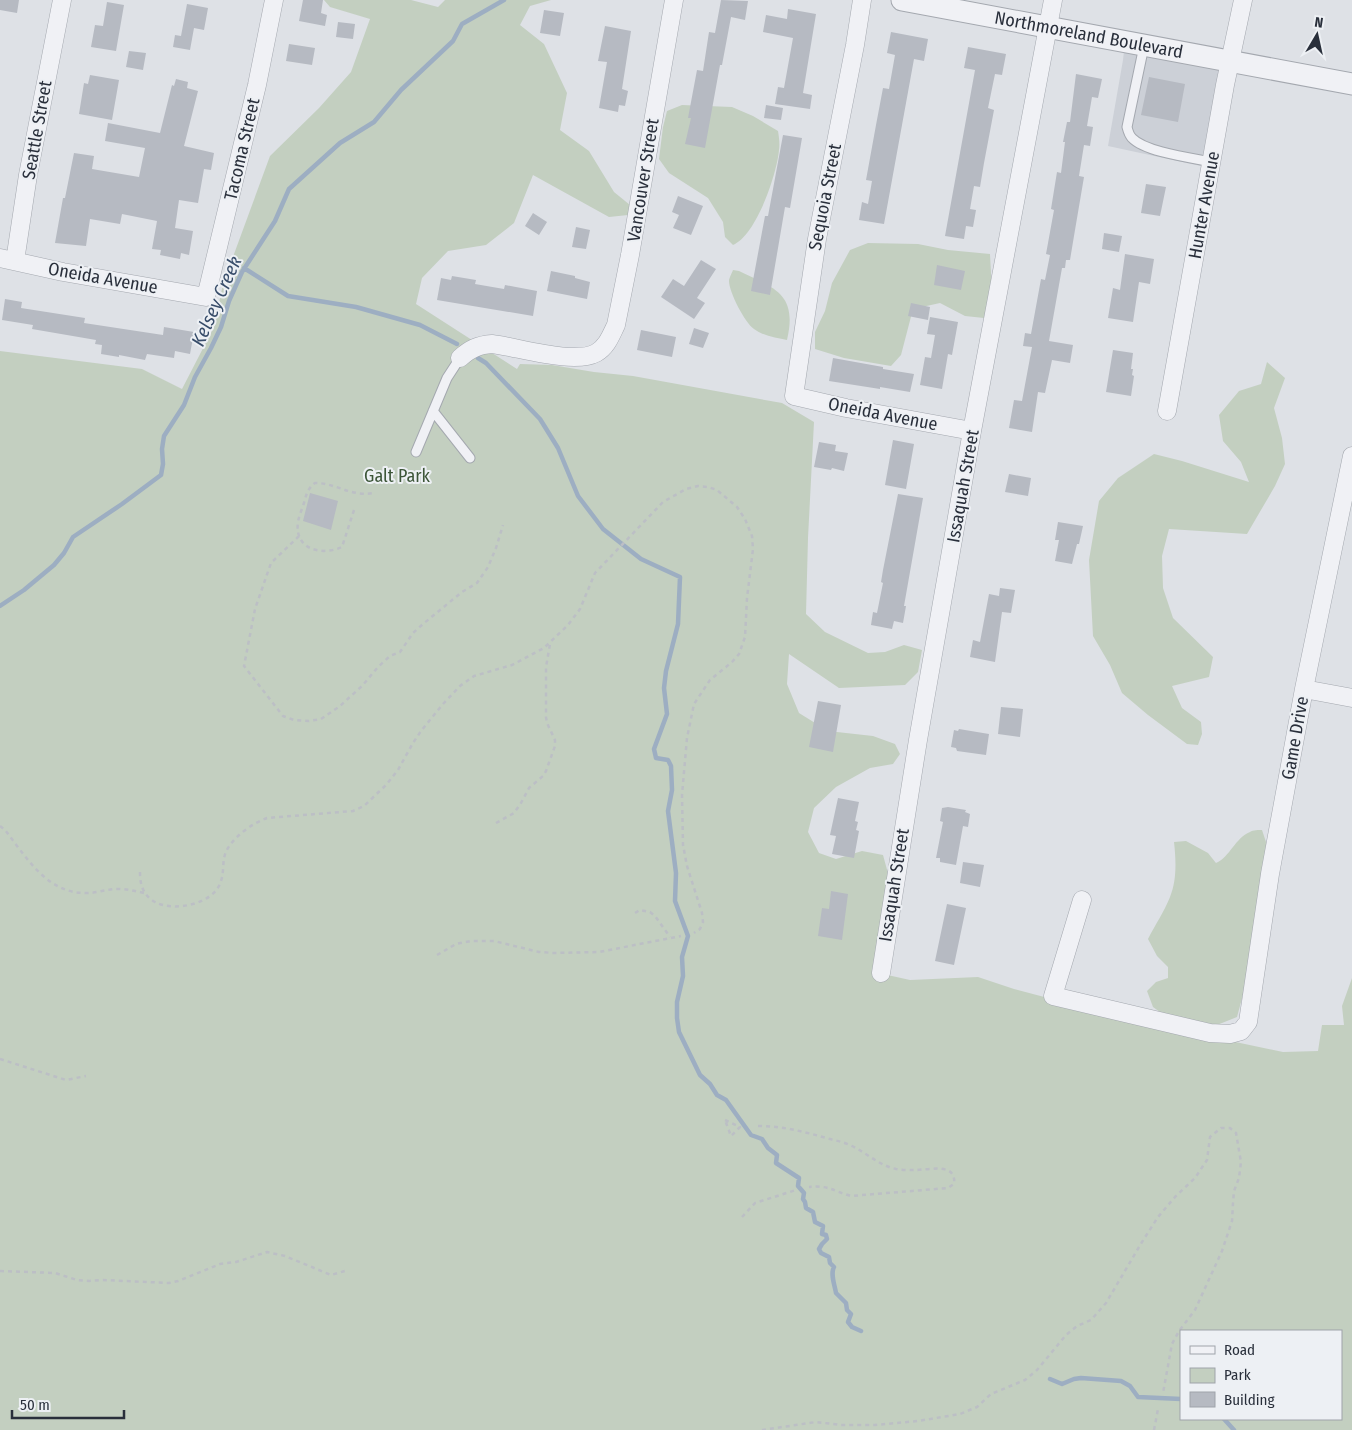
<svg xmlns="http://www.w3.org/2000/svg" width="1352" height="1430" font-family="'Fira Sans Condensed',sans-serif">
<rect width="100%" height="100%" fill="#dee1e6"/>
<!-- built -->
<path fill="#ccd0d7" d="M1125,42L1230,62L1210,168L1108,146L1123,60Z"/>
<!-- green -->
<path fill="#c3cfc0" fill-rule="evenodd" d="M324,0H411L438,7L445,0H551L530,6L520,25L544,44L567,93L560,130L589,151L614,192L630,205L628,215L609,217L533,175L514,223L486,245L448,251L422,278L416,304L517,369L520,364L552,365L594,372L633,376L782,403L814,422L808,538L806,614L825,632L868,653L885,652L904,645L922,650L918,672L905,685L839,688L789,654L787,684L799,713L828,731L873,736L895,744L900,754L893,764L870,768L836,787L814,808L808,832L819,853L836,859L862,851L883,855L889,877L874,972L910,980L978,977L1014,989L1127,1019L1283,1052L1318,1051L1322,1025H1344L1342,1006L1352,978V1430H0V351L142,369L182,389L214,327L223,284L270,156L319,108L351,72L370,19L330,7ZM1181,1331H1341V1419H1181Z
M682,105L732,107L753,116L778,131C779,137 780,144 779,150C777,174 756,236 733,245L725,237L723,222L708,198L669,173L659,159L663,127L667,111Z
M868,243L918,244L948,250L990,254L992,293L984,318L965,316L940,303L913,309L901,355L891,366L844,358L815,349V332L825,311L832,283L850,250Z
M733,270L739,271C774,288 798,293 787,340C777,338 763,336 754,329C745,323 729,292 729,281C729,278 732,273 733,270Z
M1267,362L1285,378L1274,408L1282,438L1285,464L1275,486L1247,534L1169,529L1162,556L1163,588L1173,618L1213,657L1209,677L1172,686L1182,708L1201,722L1202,734L1198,745L1187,744L1148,715L1122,693L1110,665L1093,636L1089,560L1099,501L1118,478L1154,454L1182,461L1249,482L1241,462L1223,441L1219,415L1239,391L1261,384Z
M1262,830L1267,845L1248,976L1237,1017L1212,1027L1164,1015L1153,1007L1147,991L1156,982L1168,978V967L1157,956L1148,939C1155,925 1164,912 1170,897C1177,880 1176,860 1174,842L1186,841L1208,853L1216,863C1230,857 1235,838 1250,832C1253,830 1259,830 1262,830Z"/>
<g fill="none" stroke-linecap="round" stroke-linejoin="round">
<!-- stream -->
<path stroke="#9daec2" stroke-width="4.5" d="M244,268L288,296L356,307L420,325L457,344
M478,358L486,363L540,419L558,448L578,496L603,529L641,559L680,577L678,624L666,671L664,688L667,714L654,749L656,758L668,760L671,766L672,790L668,811L676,873L675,901L688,936L682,957L683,976L677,1002V1018L679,1032L700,1075L710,1084L717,1095L726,1100L751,1135L762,1139L768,1148L777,1155L776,1163L799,1178L798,1186L804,1193L803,1199L805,1202L806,1208L813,1212L815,1222L823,1226L822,1234L826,1235L827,1239L822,1244L819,1249L821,1253L829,1257L830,1263L834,1267C830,1274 835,1286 836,1293L846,1303L847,1310L851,1314L848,1322L852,1327L861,1331
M0,606L24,590L54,565L64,553L73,537L122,504L161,475L163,464L162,449L164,436L184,405L195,377L211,348L221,327L229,301L242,272L275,221L289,189L340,143L374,122L401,90L453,41L462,24L504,0
M1050,1379L1062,1384L1074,1379L1081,1378L1121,1381L1130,1386L1138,1397L1181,1399
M1224,1419L1234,1430"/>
</g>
<!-- building -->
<path fill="#b6bac2" d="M0,0H19L17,13L0,10Z
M303,0H323L321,13L327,15L325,26L299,21Z
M721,0L748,1L745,20L731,17L722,65H720L705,148L685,144L691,118H688L697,70L703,71L709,32L715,33Z
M107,2L124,5L116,51L91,47L95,25L103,26Z
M187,4L208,8L204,30L194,28L190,50L173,47L175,35L181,36Z
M788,9L816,14L803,93L812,95L810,109L775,104L778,87L784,88L793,38L763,32L766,15L787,19Z
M544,10L564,13L560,36L540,33Z
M338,22L355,24L353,39L336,37Z
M605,26L631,31L622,89L628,91L625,106L619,105L618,112L599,108L607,62L598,61Z
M891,32L928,39L924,61L914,59L884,224L859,220L862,202L868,204L872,181L866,180L876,125L883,88L889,89L895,55L887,53Z
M289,44L315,48L312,65L286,61Z
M968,47L1006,54L1002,75L995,74L988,108L994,110L984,163L980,187L974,186L970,209L976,210L973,227L966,226L964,239L945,236L975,70L964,68Z
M129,51L146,53L143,70L126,67Z
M1076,74L1102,79L1098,98L1092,97L1087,126L1093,127L1090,146L1084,145L1079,176L1084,177L1075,230L1070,260H1066L1065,268H1062L1049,341L1073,345L1070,363L1052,360L1045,393L1038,392L1032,432L1009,428L1014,400L1022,401L1032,347L1023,346L1025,333L1031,334L1041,279L1045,280L1050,255L1046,254L1054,210L1051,209L1057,172L1061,173L1065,142H1063L1067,122H1070Z
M90,75L119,80L112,120L79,114L84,83L88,84Z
M1149,77L1185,84L1178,122L1141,115Z
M176,79L188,82L187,88L198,91L184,146L214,153L211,170L204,169L198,203L179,200L175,228L193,231L189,255L181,253L180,259L160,255L161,250L152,249L157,221L122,214L120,224L90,219L86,246L55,243L63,198H65L74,153L94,156L92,169L139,177L145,148L105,141L108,123L160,133L172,85L174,86Z
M766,105L783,108L781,120L764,118Z
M783,135L802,138L790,208L785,207L770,295L751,291L765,216H768Z
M1146,184L1166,187L1160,216L1141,213Z
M678,196L703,206L691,235L673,228L679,215L672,212Z
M533,213L547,222L539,235L525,226Z
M576,227L590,230L586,249L572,247Z
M1104,233L1122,236L1119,252L1102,249Z
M1125,254L1154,259L1150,284L1139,282L1133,322L1108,318L1113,288L1120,290Z
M701,260L716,269L697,298L705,303L694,319L661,297L673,279L684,286Z
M937,265L965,271L961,290L934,285Z
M551,271L575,276V278L590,282L587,299L547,291Z
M452,276L476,280L475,284L504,289L505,285L537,291L533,316L437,300L441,278L451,280Z
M5,299L22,302L21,308L85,318L84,323L163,335L164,327L194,332L190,354L175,351L174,358L147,354L145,360L119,355V357L101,354L102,345L95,344L96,340L32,329L33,325L2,320Z
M911,303L930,307L928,320L908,316Z
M930,317L958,322L952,355L948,354L942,389L920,385L925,357L931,358L935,335L927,334Z
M694,328L709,333L703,348L689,344Z
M641,330L676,337L672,357L637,350Z
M1113,350L1133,353L1131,369H1133L1132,375L1134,376L1131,396L1106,392Z
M833,358L883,367V369L914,374L910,392L880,387V389L829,381Z
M893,440L914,444L906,489L885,485Z
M819,442L836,445L835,451L848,453L844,471L832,468L831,470L814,467Z
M1009,474L1031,478L1028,496L1005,492Z
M310,493L338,501L331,530L303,521Z
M898,494L923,498L904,606H906L903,623L894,621L892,629L871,625L873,612L877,613L883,583L881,582L883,570Z
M1058,522L1083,526L1079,544H1077L1072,564L1055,561L1059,540H1055Z
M1000,588L1015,590L1011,613L1002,612L995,662L970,657L973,640L980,642L989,594L999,596Z
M818,701L841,705L833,752L809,747Z
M1001,707L1023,709L1020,737L998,734Z
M959,729L989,734L986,755L957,751L956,748L951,747L954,730L958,731Z
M838,798L859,802L855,821L858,822L856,830L859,831L854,858L832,854L836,836L830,835Z
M948,807L966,810L965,812L970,814L968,827L963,826L956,865L940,862V858H936L943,822L940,821L942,808Z
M963,862L984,865L980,887L960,883Z
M831,891L848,894L842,940L818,936L822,908L829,909Z
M947,904L966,908L954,965L935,961Z"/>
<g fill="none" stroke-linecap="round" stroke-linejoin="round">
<!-- service casing -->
<g stroke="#a4a8af" stroke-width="11">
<path id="service" d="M1144,46L1127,127C1128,131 1129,135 1132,138C1145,152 1192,158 1212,162
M433,411L470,458
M416,452L447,378L460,358"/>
</g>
<!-- minor casing -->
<g stroke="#a4a8af" stroke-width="19">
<path id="minor" d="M862,0L855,45L817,239L794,396L846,408L972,431
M0,258L63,272L206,297L257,85L274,0
M15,261L28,175L62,0
M460,358C470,349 478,345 492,344C518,347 574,365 596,353C607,347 611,335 616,325L630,255L674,0
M1167,411L1225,85L1243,0
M1304,689L1352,698
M1082,900L1053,996L1210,1033L1230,1034L1241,1031L1248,1022L1270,874L1304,689L1352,456
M881,973L918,740L972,431L1053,0"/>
</g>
<!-- tertiary casing -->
<g stroke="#a4a8af" stroke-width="23">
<g id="tertiary">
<path id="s1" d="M902,0L1352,84"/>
</g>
</g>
<!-- path -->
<path stroke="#bcbfc5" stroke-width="2.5" stroke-dasharray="4 4" stroke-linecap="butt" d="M354,510L342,547C322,556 294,550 298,522C299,516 302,509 304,503C306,495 308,488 315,483C337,483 350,497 374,493
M299,536L271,563L255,609L244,666L283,716L294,720L309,721L321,719L340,706L362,686L378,667L390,656L400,652L413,633L423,624L462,592L477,583L488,567L496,548L503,525
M496,823L514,813L521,803L529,788L543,776L546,771L555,746V740L547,723L546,717V667L550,644
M0,826L5,830C27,858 47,894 87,893C97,893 107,889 118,889C127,889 135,891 144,893
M140,872C140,885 143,895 155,902C173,912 214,905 221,881C225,869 221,859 228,848C236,835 253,823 267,818L353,811L364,806L386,785L398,770L413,743L421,731L443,704L460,686L474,676L512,665L544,648L568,625L580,609L595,573L663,502L686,489L698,486L708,487L717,490L737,507L745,519L752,536L753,549L747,598L745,637L739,654L732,662L710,680L694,704L687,738L682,795L683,845L687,866L702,913L703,922L700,929L694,933
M635,913L640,910L650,912L655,916L670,937
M437,955L456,944L471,941H494L539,952L554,953L599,952L681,936
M0,1059L66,1080L86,1076
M725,1120L740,1127L731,1136Z
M758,1126C783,1126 805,1132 830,1139C837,1141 844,1142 852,1146C867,1153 878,1165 896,1169C902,1170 909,1170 915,1170C928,1170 957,1162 954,1184L948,1188L851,1196C833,1191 829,1185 809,1187
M742,1217L755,1203L796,1190
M0,1271L55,1273L77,1280L89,1281L103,1280L169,1283L178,1281L220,1264L236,1262L267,1252L285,1256L331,1275L345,1271
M762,1430L816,1422L841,1425H875L918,1421L960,1414L977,1407L991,1394L1025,1380L1037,1370L1066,1335L1077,1326L1091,1320L1106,1303L1142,1242L1158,1217L1175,1197L1195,1178L1207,1160L1210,1137L1221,1128H1230L1236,1133L1241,1162L1239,1178L1234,1191L1233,1203L1232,1221L1222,1251L1195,1310L1179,1331L1172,1344L1163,1393
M1154,1430L1158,1409"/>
<!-- service -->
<use href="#service" stroke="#f0f1f5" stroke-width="9"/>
<!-- minor -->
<use href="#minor" stroke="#f0f1f5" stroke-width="18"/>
<!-- tertiary -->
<use href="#tertiary" stroke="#f0f1f5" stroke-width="21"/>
</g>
<g text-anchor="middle" stroke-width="4" stroke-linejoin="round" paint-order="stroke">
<!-- street labels -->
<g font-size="18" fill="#292f3b" stroke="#edf0f4">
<text dy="6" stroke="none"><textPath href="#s1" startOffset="190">Northmoreland Boulevard</textPath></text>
<text transform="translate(37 130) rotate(-80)" y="6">Seattle Street</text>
<text transform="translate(242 149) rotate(-77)" y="6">Tacoma Street</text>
<text transform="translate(643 180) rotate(-81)" y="6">Vancouver Street</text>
<text transform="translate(825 197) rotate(-79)" y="6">Sequoia Street</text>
<text transform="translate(1204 205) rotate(-80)" y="6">Hunter Avenue</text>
<text transform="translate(103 278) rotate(10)" y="6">Oneida Avenue</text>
<text transform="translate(883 414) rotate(11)" y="6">Oneida Avenue</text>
<text transform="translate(963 486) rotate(-80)" y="6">Issaquah Street</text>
<text transform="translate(1295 738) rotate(-80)" y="6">Game Drive</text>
<text transform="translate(894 885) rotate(-81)" y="6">Issaquah Street</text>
</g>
<!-- park labels -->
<g font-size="18" fill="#3c5538" stroke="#edf0f4">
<text x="397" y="482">Galt Park</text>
</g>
<!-- water labels -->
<g font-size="19" font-style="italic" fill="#384d6a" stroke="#edf0f4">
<text transform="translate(216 301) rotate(-66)" y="7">Kelsey Creek</text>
</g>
</g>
<!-- legend -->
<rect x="1180" y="1330" width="162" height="90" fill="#edf0f4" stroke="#9fa3aa"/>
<rect x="1190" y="1346" width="25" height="8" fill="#f0f1f5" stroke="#9fa3aa"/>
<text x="1224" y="1355" font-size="15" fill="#292f3b">Road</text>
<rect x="1190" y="1368" width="25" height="15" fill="#c3cfc0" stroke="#9fa3aa"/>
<text x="1224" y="1380" font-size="15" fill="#292f3b">Park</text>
<rect x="1190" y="1392" width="25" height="15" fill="#b6bac2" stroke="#9fa3aa"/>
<text x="1224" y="1405" font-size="15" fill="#292f3b">Building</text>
<!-- north arrow -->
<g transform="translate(1317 35) rotate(9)" stroke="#edf0f4" stroke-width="4" paint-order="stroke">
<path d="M0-4L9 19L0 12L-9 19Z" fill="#292f3b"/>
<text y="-8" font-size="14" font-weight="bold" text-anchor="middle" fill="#292f3b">N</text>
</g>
<!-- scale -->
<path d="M12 1410v8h112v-8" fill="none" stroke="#292f3b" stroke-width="2.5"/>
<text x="20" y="1410" font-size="15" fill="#292f3b" stroke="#edf0f4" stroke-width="4" paint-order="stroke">50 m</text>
</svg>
